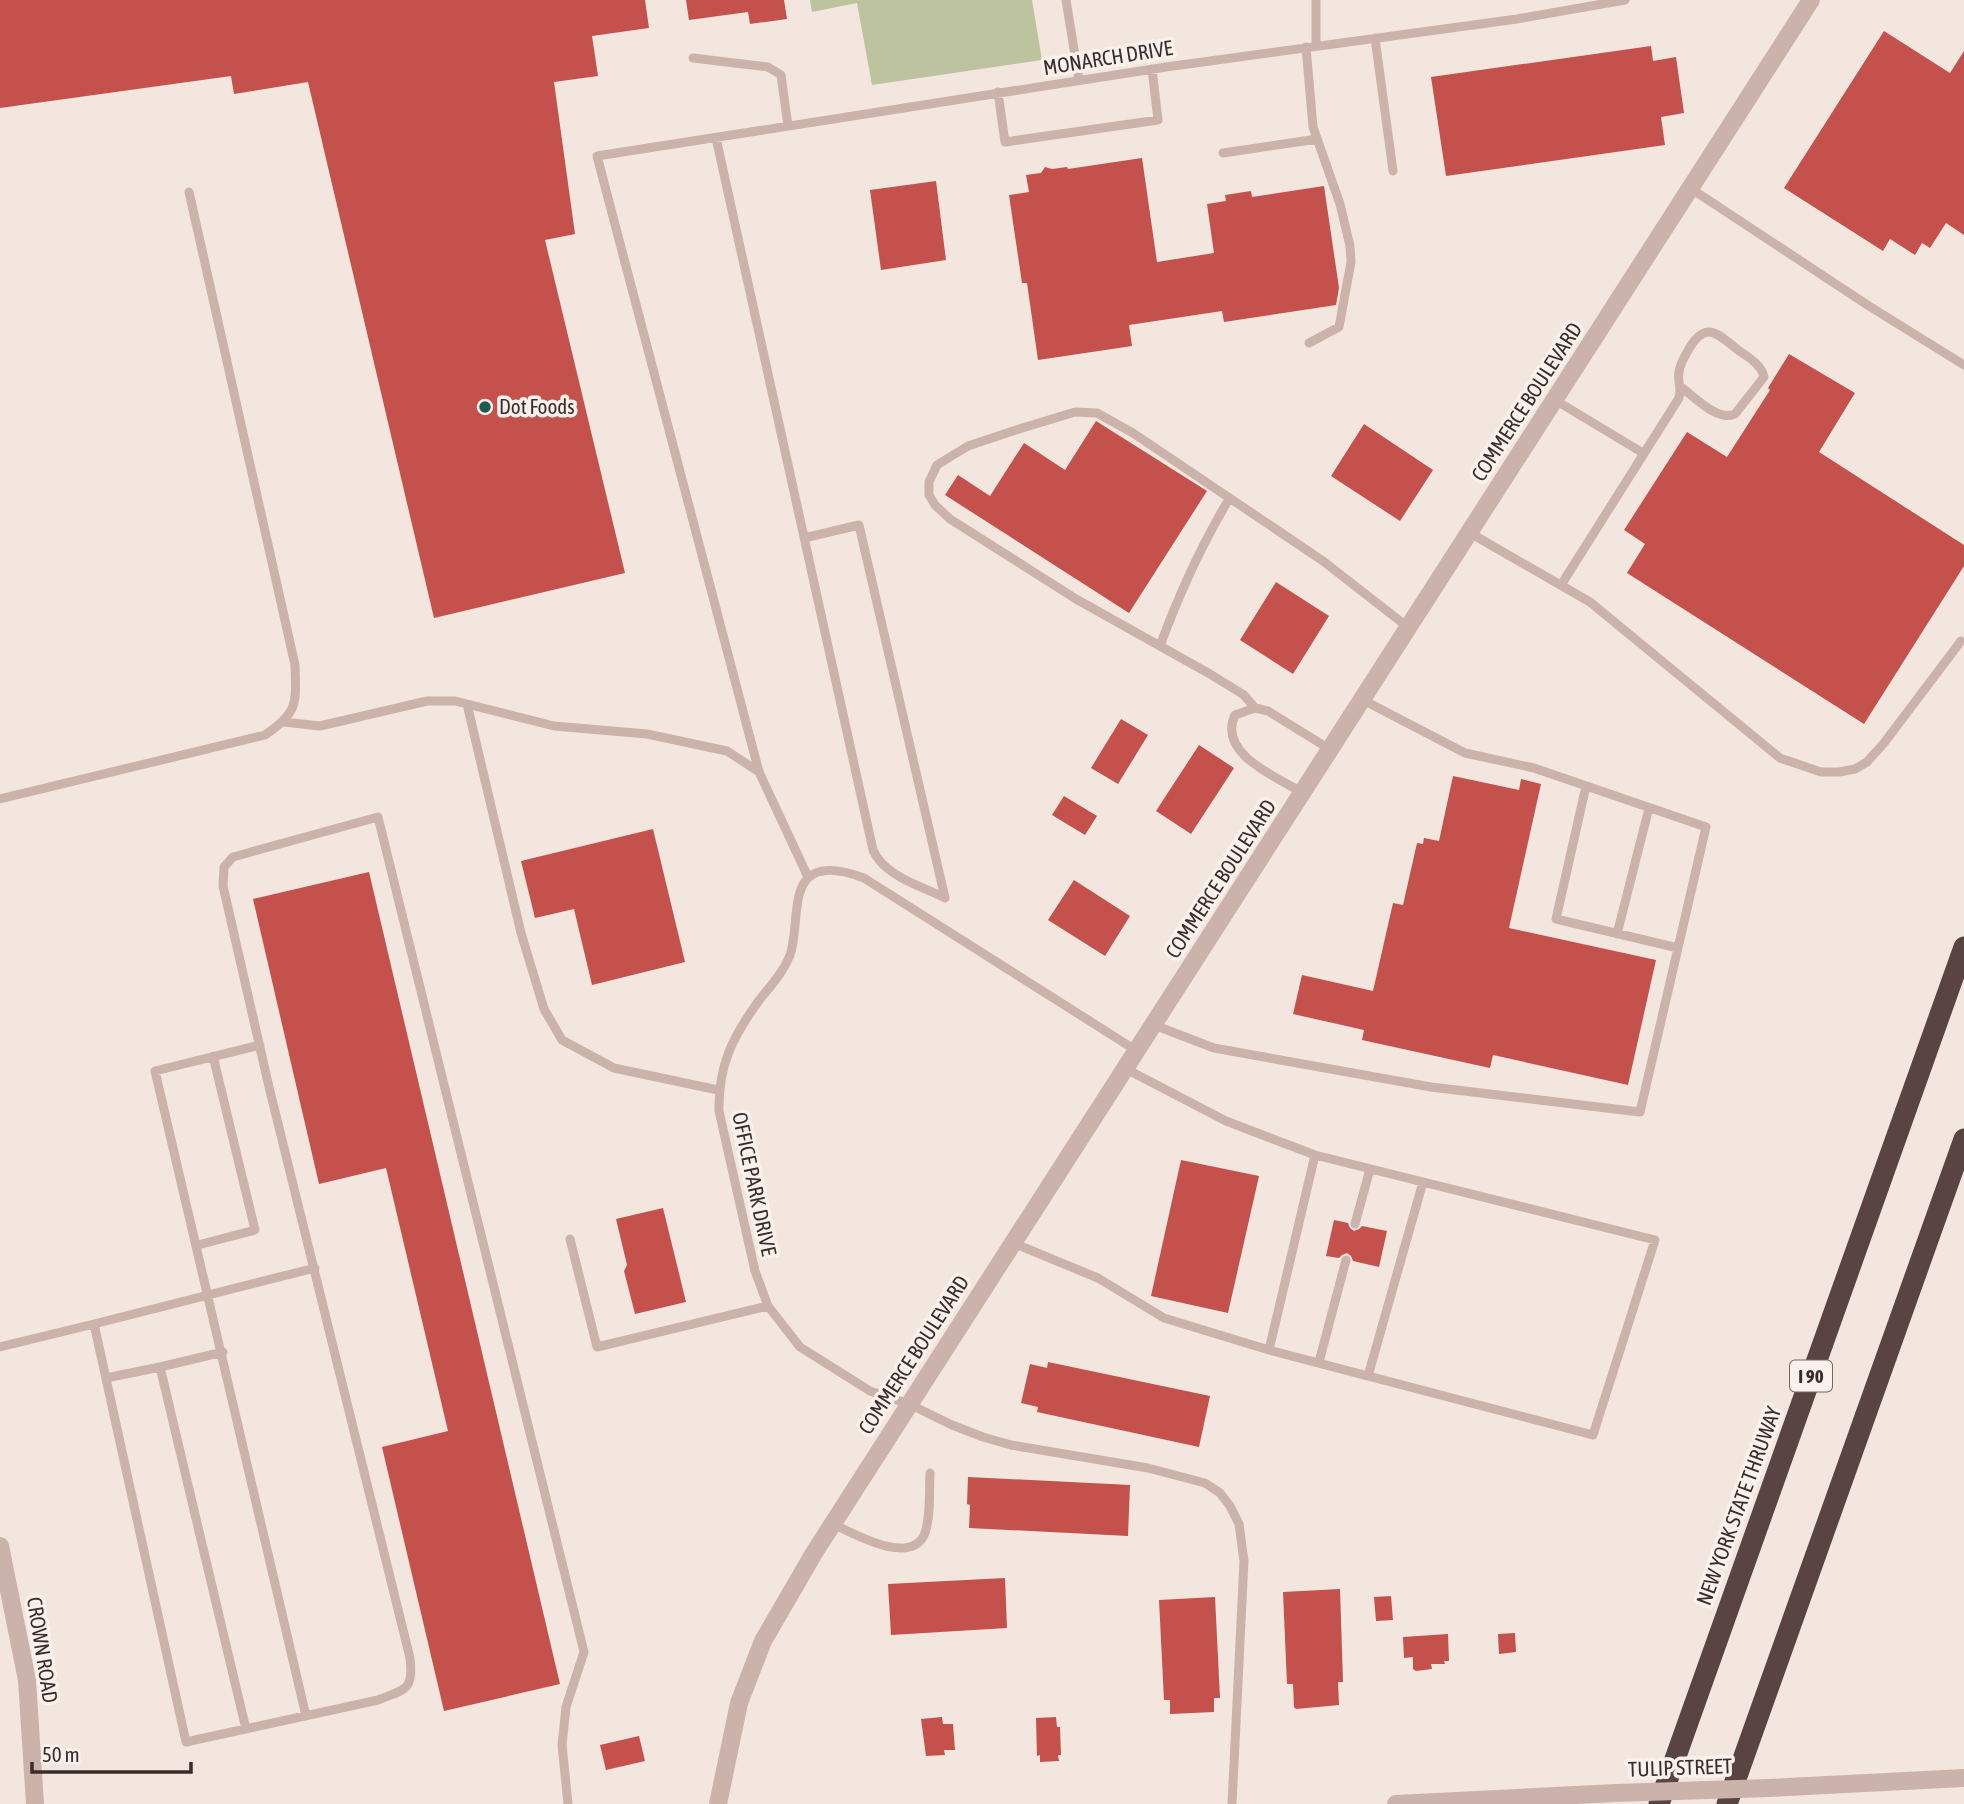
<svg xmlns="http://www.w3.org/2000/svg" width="1964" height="1804" font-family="'Asap Condensed',sans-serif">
<rect width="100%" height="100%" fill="#f3e6df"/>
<!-- green -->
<path fill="#bdc29f" d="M810,0H1032L1042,60L872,85L857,3L812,12Z"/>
<!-- building -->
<path fill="#c4514c" d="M0,0H645L649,28L592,36L598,76L554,82L575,234L545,240L625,573L434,618L308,82L234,94L231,76L0,108Z
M686,0H784L787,19L750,24L748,12L689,20Z
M1884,31L1950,73L1964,51V235L1946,223L1930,248L1922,243L1915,255L1890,239L1883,251L1784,188Z
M1651,46L1653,61L1676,57L1684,113L1661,117L1665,145L1446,176L1431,77Z
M1142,158L1157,262L1214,253L1207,204L1226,201L1225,195L1251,191L1252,197L1324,186L1339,288L1336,305L1224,322L1222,311L1129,325L1132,346L1038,360L1027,283H1022L1009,195L1029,192L1026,175L1041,173L1045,167L1052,169L1067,167L1068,169Z
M936,181L946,260L881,270L870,190Z
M1789,354L1855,393L1819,452L1964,545V566L1864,724L1627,573L1645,544L1624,530L1687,432L1727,457L1770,390L1768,388Z
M1096,421L1207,491L1129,613L945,495L958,475L990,496L1024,443L1065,470Z
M1364,424L1433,470L1400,521L1331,476Z
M1276,582L1329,616L1293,674L1240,640Z
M1121,719L1148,735L1118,784L1091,768Z
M1199,745L1234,768L1191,834L1156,811Z
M1453,776L1519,790L1521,779L1541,784L1509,928L1656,960L1628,1085L1493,1055L1490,1068L1362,1040L1364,1030L1293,1014L1302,975L1373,991L1393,903L1403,905L1417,843L1423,844L1424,838L1439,841Z
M1064,796L1097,816L1085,835L1052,815Z
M653,829L685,962L592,985L574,909L535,918L521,861Z
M369,872L560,1684L444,1711L382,1447L448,1431L386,1168L319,1184L253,899Z
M1074,880L1130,916L1105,956L1048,920Z
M1181,1160L1259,1176L1228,1313L1151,1296Z
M663,1208L686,1302L635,1314L624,1271L627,1265L616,1219Z
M1334,1220L1348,1223L1350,1228L1354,1231L1359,1229L1362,1226L1387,1231L1379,1267L1353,1261L1351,1256L1347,1253L1342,1255L1339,1258L1326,1256Z
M1048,1362L1210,1396L1199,1447L1037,1412L1038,1407L1021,1403L1030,1364L1047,1368Z
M968,1477L1130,1485L1128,1536L969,1528L970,1505L967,1504Z
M1005,1578L1007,1628L891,1635L888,1584Z
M1340,1589L1343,1682H1338L1339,1705L1296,1709L1294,1707L1293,1684H1287L1283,1592Z
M1391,1596L1393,1620L1376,1621L1374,1597Z
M1215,1597L1220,1698H1214V1712L1170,1714V1700H1164L1159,1600Z
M1515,1633L1516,1652L1499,1654L1498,1634Z
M1448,1634L1449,1661H1444L1445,1664H1431L1432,1669L1416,1671L1413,1669V1657L1404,1658L1403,1637Z
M942,1717L943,1724H953L955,1750H944L945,1755L926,1756L921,1719Z
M1056,1717L1057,1727H1060L1061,1755H1058L1059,1761L1040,1762V1755L1037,1756L1036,1718Z
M639,1736L645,1761L606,1770L600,1745Z"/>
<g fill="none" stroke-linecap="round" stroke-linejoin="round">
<!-- service -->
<path stroke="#cbb3ab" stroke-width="9" d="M1066,0L1079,80
M1375,38L1393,171
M1316,46V0
M1306,47L1313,127L1340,204L1350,246L1351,262L1339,327L1309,343
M693,58L768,67L781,75L788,126
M998,92L1005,142L1158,120L1152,69
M716,138L873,850C884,876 921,886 945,898L859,525L804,538
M1223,153L1317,139
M1690,188L1869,306L1964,365
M1555,400L1643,453
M1470,533L1590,602L1780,758L1821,772H1839L1855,769L1867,762L1884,743L1961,641
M1561,585L1679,398C1682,386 1677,382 1679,372C1680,362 1686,355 1690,347C1707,320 1719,335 1738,350C1748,357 1761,364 1764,377L1735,414C1718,422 1696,398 1682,388
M1160,646C1179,594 1201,546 1229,499
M467,704L521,933L544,1009L562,1040L614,1068L718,1090
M1255,708L1244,695L1210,674L1076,599L950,519L935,505L929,495V482L937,465L968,446L1019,429L1075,412L1097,413L1133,433L1323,561L1409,628
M284,722L320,726L427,701H455L554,726L647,734L727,751L759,772L808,877
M759,772L597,156L1166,67L1517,19L1625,0
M1586,786L1556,919L1678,948
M1303,793C1277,777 1217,754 1235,715L1255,708L1268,711L1331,750
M0,799L265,735C299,712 296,703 295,665L189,192
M1617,934L1649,808
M1154,1025L1214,1048L1431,1087L1640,1112L1706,827L1534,768L1465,753L1363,700
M260,1045L155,1071L306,1716
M1137,1051L864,878C848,872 822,864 808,878C792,893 798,934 790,955C783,973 772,984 760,999C733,1036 718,1065 719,1111L755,1271L768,1306L800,1347L870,1391L909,1404L952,1425L983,1437L1011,1445L1148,1468L1205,1483L1220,1493L1230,1506L1239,1524L1244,1561L1232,1804
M1355,1224L1370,1169
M570,1239L597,1347L768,1306
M1013,1243L1098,1278L1164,1318L1269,1350L1315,1155L1226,1121L1126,1069
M198,1245L255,1230L213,1056
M94,1324L315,1268
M0,1347L94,1324L186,1742L378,1700C405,1689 414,1691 410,1658L269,1087L223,886L224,867L233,857L378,817L584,1652L566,1707L562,1745L568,1804
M1269,1350L1593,1435L1655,1240L1315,1155
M1319,1362L1346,1260
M160,1367L223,1352
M1368,1376L1423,1182
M106,1378L160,1367L246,1729
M833,1524C854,1534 912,1567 925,1533C931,1515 929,1492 930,1473"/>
<!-- minor -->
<path stroke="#cbb3ab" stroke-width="18" d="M0,1546L27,1680L35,1804"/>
<!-- tertiary -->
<path stroke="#cbb3ab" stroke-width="18" d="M1768,1788L1964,1778
M718,1804L739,1703L763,1641L814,1553L1811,0
M1396,1804L1616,1793"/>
<!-- motorway -->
<path stroke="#5a4441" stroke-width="21" d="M1659,1804L1964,947
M1727,1804L1964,1139"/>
<!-- tertiary-bridge -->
<path stroke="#cbb3ab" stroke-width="18" d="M1616,1793L1768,1788"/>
</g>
<!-- markers -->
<circle fill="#205a53" stroke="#faf1ec" stroke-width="2.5" cx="485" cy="407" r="7"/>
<g text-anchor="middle" stroke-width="7" stroke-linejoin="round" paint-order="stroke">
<!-- shield labels -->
<rect fill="#faf1ec" stroke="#736764" stroke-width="2" x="1790" y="1360.5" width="42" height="31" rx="5"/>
<g font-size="19" font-weight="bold" fill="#392c2a">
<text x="1811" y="1383">I 90</text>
</g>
<!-- street labels -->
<g font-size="21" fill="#392c2a" stroke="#faf1ec">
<text transform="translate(1108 58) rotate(-9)" y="7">MONARCH DRIVE</text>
<text transform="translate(1527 402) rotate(-57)" y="7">COMMERCE BOULEVARD</text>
<text transform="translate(1221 879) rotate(-57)" y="7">COMMERCE BOULEVARD</text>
<text transform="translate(754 1184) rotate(78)" y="7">OFFICE PARK DRIVE</text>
<text transform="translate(914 1355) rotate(-57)" y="7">COMMERCE BOULEVARD</text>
<text transform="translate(1739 1506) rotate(-70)" y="7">NEW YORK STATE THRUWAY</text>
<text transform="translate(42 1650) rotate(81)" y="7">CROWN ROAD</text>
<text transform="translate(1680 1768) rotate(-2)" y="7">TULIP STREET</text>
</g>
<!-- poi labels -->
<g font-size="21" fill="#392c2a" stroke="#faf1ec" text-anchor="start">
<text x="499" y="414">Dot Foods</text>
</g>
</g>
<!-- scale -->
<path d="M32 1762v10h159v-10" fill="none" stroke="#392c2a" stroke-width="3.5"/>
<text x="42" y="1762" font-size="21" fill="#392c2a" stroke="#faf1ec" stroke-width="5" paint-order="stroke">50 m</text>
</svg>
